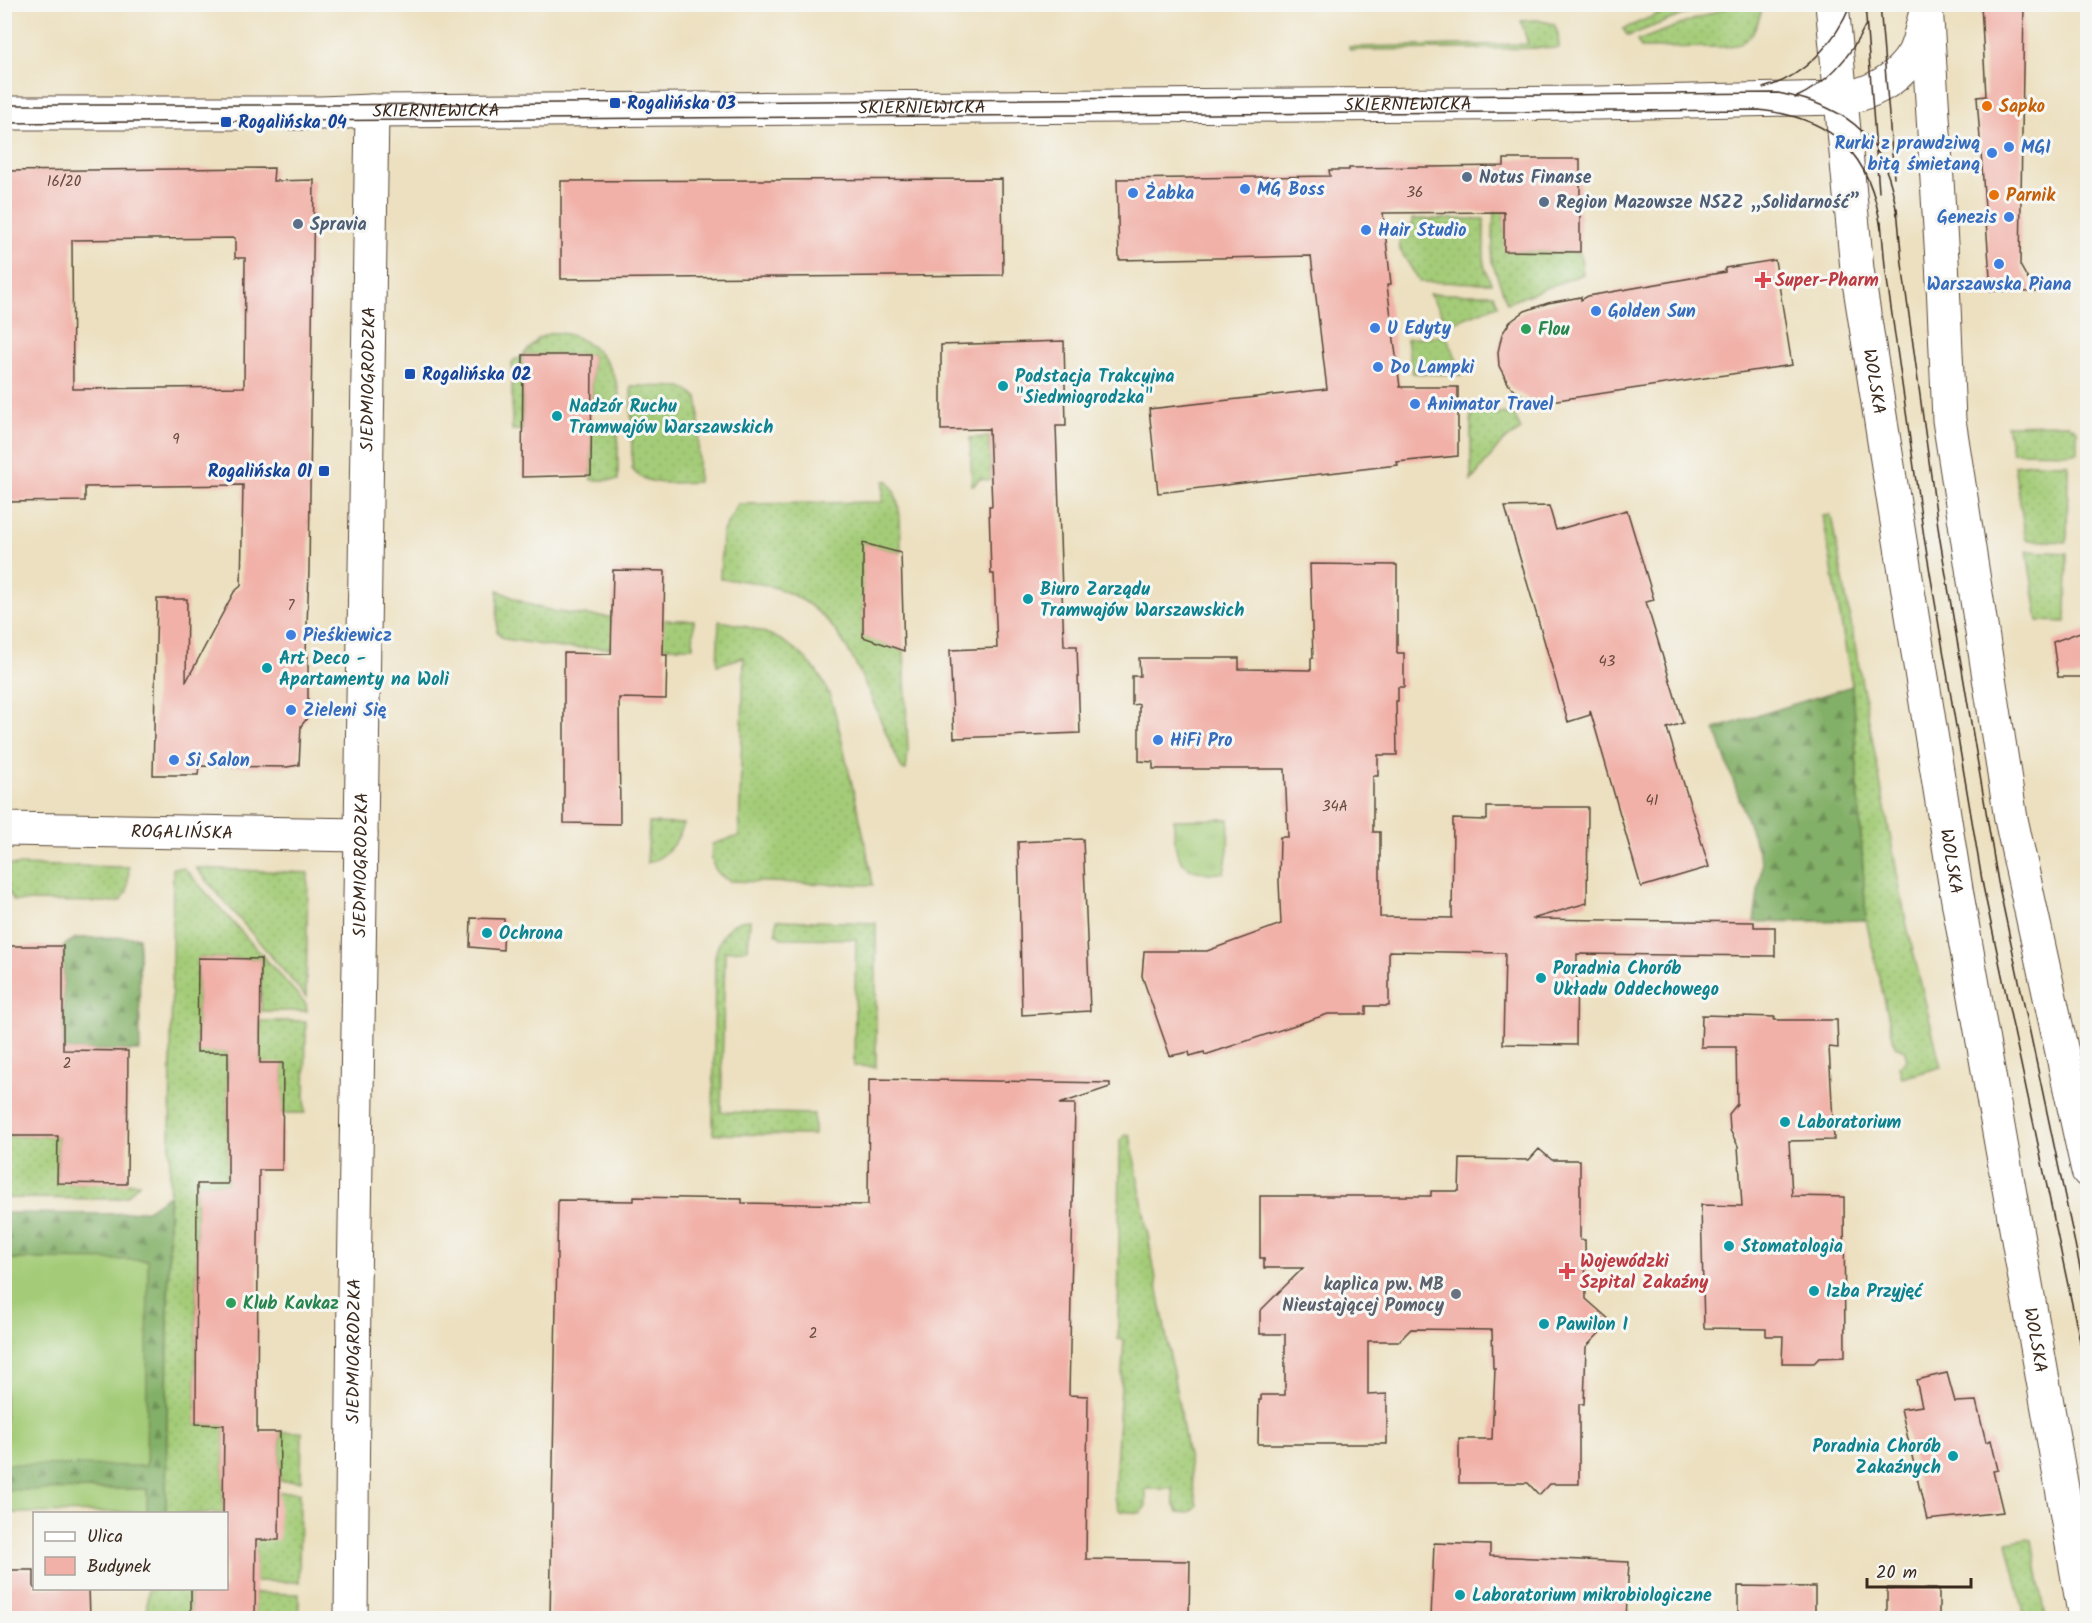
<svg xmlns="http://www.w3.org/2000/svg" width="2092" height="1623" font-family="Kalam,sans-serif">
<defs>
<pattern id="grass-dots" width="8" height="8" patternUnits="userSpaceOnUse" patternTransform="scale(1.5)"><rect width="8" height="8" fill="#a4cc78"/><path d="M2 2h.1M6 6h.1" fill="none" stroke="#8eaf67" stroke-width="1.8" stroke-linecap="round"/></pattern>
<pattern id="forest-firs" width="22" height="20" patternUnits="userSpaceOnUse" patternTransform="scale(1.5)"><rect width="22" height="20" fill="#83b068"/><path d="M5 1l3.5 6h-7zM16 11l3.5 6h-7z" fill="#6c8f55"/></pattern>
<pattern id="park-tufts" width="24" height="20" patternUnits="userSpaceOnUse" patternTransform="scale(1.5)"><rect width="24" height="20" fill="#a4cc78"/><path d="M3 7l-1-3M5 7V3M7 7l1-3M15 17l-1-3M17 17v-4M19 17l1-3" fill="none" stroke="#8eaf67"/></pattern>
</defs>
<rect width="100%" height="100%" fill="#f6f6f2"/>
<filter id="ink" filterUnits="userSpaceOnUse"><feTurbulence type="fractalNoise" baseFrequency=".0167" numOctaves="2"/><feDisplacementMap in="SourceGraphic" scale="12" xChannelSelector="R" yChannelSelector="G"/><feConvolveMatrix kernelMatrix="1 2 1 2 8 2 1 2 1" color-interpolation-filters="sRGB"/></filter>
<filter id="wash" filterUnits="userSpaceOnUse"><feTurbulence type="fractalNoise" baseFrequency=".008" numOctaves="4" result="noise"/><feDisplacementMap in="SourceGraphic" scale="24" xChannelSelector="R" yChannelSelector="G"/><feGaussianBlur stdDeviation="1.35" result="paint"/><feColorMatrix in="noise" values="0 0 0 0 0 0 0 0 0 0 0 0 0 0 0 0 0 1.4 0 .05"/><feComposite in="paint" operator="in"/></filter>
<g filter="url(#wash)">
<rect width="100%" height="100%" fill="#ece0c0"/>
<!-- grass -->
<path fill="url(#grass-dots)" stroke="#707b4b" stroke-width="1.5" d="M1679,5H1708L1628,36L1623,29Z
M1733,5H1763C1756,30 1753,43 1725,47L1641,48L1637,41Z
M1537,20L1554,24L1558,34L1559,48L1350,50L1349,47L1528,44L1521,21Z
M1494,209H1504L1505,251L1580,252L1583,274L1507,303L1492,262Z
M1412,219H1484V265L1491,283L1420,282L1400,250L1399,226L1412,227Z
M1429,294H1494L1498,305L1449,324Z
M551,333C588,330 622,369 619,405H592V355H523L522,430H512V363L515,359H519L539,338Z
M1446,335L1463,375L1412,373L1407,339Z
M631,386L682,387L697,397L699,410L698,482C678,482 645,488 632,469Z
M1471,412L1514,414L1521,430L1502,442L1471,481Z
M2068,424L2077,430V453L2012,452L2007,425Z
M591,426H618V480H591Z
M989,437L991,480L979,479L974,485H972L970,438Z
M2033,463L2068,464L2067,542L2026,540L2014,465Z
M884,481H888C903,501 900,530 901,553L864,544L863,636L904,651L908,752L906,770L902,769C891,745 881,721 871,697C850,650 831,608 779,589C760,582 740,580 720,579L722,533L738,504L882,502Z
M1831,515L1906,922L1941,1067L1902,1078L1899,1066L1907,1060L1906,1050L1895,1046L1866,920L1852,686L1823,516Z
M2027,551L2067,553L2066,622L2038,621Z
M498,590C536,612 568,615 612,617V629L663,630L664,620H694L693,647L561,648L505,639L500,636L497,631Z
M719,621C772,629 817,650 833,706C839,725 842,744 847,764C857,804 866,844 873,885L730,881C713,874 710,861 712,844L739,836L744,657L717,665Z
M649,823L684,824C678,841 665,859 647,863Z
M5,865L129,867L127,892L120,901L113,902L14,901L5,885Z
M173,868H184L306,1004L307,1011H261V959L198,958L197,1051L228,1052V1184H197L196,1424L224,1425L223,1513L166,1514Z
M196,868L308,873L306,997Z
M750,920L748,948L744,950L725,951L721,1112L814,1114V1135L713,1134L715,957C719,937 728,920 750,920Z
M777,920L876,923V1067L854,1066L856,939L781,938L776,933Z
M261,1021H306L305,1113H282L283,1064L260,1063Z
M1126,1134L1130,1135L1197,1506L1189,1513L1178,1512L1174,1503L1173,1489H1146V1506L1140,1513L1120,1511L1114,1497L1124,1340L1118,1339L1120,1147V1140Z
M5,1136H58L57,1183H139L127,1196L117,1199L5,1198Z
M280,1432H302L301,1481H280Z
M279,1492H300L299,1582L255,1581L256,1540Z
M2029,1538L2032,1540L2046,1618H2025L2007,1542Z
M148,1589H191V1618H146Z
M255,1593L299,1594V1618H255Z"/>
<!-- forest -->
<path fill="url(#forest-firs)" stroke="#5f6d43" stroke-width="1.5" d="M1852,686L1866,920L1754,922L1762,863L1715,729Z
M139,937L140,1051L63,1050V946L76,938Z
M169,1195L166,1513H147V1489L5,1490V1464L146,1465L147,1260L5,1259V1213L113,1214L147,1210Z"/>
<!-- park -->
<path fill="url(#park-tufts)" stroke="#707b4b" stroke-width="1.5" d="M1229,819L1228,850L1224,873C1179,875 1174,860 1174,820Z"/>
<!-- pitch -->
<path fill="#a4cc78" stroke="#707b4b" stroke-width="1.5" d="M5,1259L148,1260L146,1466L5,1464Z
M147,1489V1512L5,1513V1490Z"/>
<g id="blocks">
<!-- building -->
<path fill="#f1b1a8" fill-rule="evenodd" d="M1981,4H2024L2020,265L2035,292L1991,291L1977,97L1986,96Z
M1504,159H1580V252L1504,251V212L1383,213L1391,284L1387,285L1400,387H1458V456L1397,462L1398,465L1380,467L1158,493L1149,409L1327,389L1311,256L1119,260L1117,179L1330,176L1329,170H1349V168L1504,166Z
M274,168L273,181L314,180L309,571L306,653H308V717L301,726L299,765L287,767L199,766L198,775H153L157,599H187L186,682L234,592L241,586L243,485L85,487V501L4,502V171ZM235,238V258H245L244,387L73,389L72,240Z
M1002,179L1003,275L561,279V181Z
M1775,260L1792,365L1544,402L1529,399L1515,391L1509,385L1499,366L1498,352L1502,334L1510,322L1525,311L1548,303L1581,297V300L1588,296L1725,272V268Z
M1064,341L1066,426H1056L1064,646H1077L1080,733L954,738L950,650L997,648L994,574H991L989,506H992L989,429L941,430V345Z
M523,355H592L591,475L522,477Z
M1549,506L1556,530L1627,510L1654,600L1646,602L1683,723L1667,728L1709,867L1641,887L1590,710V715L1568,722L1505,507Z
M863,543L901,553L904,651L863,637Z
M1310,564L1397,565V653H1404V687H1398V701H1396L1397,755H1378V776H1373V832H1380V917L1452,918L1453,819L1487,820V807H1588L1587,903L1532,919L1754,922V927H1775V956L1577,954L1576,1045L1503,1044L1505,953L1389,951V1006H1366V1014H1328L1205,1055L1204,1052L1190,1056L1189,1052L1170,1056L1142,976L1144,951H1207L1281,924L1279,882L1280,837H1288L1285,769H1153V762L1139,761V704L1132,705V676H1140L1139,658H1239V669L1311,670V658H1313Z
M613,570L665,571L663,655H667L666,699L619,698L620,824L564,823V653L611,654Z
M2088,629V677H2058L2053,642Z
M1083,839L1090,1011L1022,1015L1018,842Z
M471,918L504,919L503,950L470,947Z
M9,946H63V1050L128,1051L127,1184L57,1183L58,1136H4V1073L6,1054H8Z
M198,958L261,959L260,1063H283L282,1170H259L258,1246L257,1432H280L279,1540H256L255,1618H191V1588H226V1514H223L224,1425L196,1424L197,1184H228V1052H197Z
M1702,1015L1775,1017L1774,1020H1837L1838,1048L1829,1047L1834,1140L1789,1141L1792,1196L1844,1197L1845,1357L1819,1358L1814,1363H1782L1783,1336H1766V1329L1704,1328L1701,1205L1742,1206L1738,1146L1730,1130L1729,1114L1737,1104L1736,1047H1701Z
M869,1079L1110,1083V1087L1059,1104H1075L1069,1395L1088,1396L1086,1559L1190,1561L1189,1618H550L558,1200L634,1201V1197L742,1199V1203L868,1205Z
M1539,1149L1552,1160H1580V1240H1585L1586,1299L1611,1321L1586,1347L1584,1404H1579V1484H1549L1539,1495L1528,1483H1459V1439H1492L1495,1368H1493L1492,1330L1411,1329L1399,1341H1368V1395L1387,1394V1444H1258L1259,1400H1261V1395H1285V1334H1260V1311L1303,1268H1264V1258H1260V1196H1431V1191H1459L1460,1159L1529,1160Z
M1947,1373L1955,1402L1976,1401L1986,1442L1991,1440L1998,1470L1993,1471L2003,1512L1927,1520L1901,1409L1922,1406L1916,1380Z
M1434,1543L1490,1545V1556L1629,1562L1626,1618H1431Z
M4,1570H34V1588H89L90,1618H4Z
M1738,1586L1815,1587V1618H1738Z
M1887,1588L1939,1589V1618H1887Z"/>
</g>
</g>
<g filter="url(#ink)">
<use href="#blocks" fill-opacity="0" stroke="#564536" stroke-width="1.5"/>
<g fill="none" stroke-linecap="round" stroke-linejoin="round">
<!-- minor casing -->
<g stroke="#564536" stroke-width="35">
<g id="minor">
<path id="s1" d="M4,113H320L372,111L1598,103L1839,98C1868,96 1899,80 1914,53C1920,41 1922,25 1926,12"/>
<path id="s2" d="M4,829L361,835"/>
<path id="s3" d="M351,1618L354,1291L372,111"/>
</g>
</g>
<!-- major casing -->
<g stroke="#564536" stroke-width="35">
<g id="major">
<path id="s4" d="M1832,4L1857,269L1884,441L1956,889L2085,1618"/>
<path d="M1926,4L1942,260L1949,420L2011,819L2088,1171"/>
</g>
</g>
<!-- minor -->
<use href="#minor" stroke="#fff" stroke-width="33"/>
<!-- major -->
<use href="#major" stroke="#fff" stroke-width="33"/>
<!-- tram -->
<path stroke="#3b2a1e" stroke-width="1.5" d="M1865,4L1879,192
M1880,4L1894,178
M1763,88C1803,78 1836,42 1851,4
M1795,98C1828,83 1851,56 1866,24
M4,105H321L1778,93C1852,107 1887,139 1897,215
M4,123L1759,110C1834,118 1871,154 1881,229
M1897,208L1902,264L1939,534L1998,882L2088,1305
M1881,222L1885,266L1924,537L1983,886L2088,1379"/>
</g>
</g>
<!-- markers -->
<g fill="#1a4fb4" stroke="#f6f6f2" stroke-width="2">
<rect x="609" y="97" width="12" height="12" rx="3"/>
<rect x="220" y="116" width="12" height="12" rx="3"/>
<rect x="404" y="368" width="12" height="12" rx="3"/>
<rect x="318" y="465" width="12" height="12" rx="3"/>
</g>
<g fill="#e8710a" stroke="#f6f6f2" stroke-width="2">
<circle cx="1987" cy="106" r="6"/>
<circle cx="1994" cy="195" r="6"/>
</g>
<g fill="#3f7fe0" stroke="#f6f6f2" stroke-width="2">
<circle cx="2009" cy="147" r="6"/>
<circle cx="1992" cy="153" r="6"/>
<circle cx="1245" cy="189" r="6"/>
<circle cx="1133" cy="193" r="6"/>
<circle cx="2009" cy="217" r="6"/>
<circle cx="1366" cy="230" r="6"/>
<circle cx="1999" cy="264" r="6"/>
<circle cx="1596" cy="311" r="6"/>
<circle cx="1375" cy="328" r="6"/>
<circle cx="1378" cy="367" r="6"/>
<circle cx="1415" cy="404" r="6"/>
<circle cx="291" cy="635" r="6"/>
<circle cx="291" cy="710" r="6"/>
<circle cx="1158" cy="740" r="6"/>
<circle cx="174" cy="760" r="6"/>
</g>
<g fill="#5c6f8a" stroke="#f6f6f2" stroke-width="2">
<circle cx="1467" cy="177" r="6"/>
<circle cx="1544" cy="202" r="6"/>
<circle cx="298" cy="224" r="6"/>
</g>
<g fill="#e0444e" stroke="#f6f6f2" stroke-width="2">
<path d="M1760 271h6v6h6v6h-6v6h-6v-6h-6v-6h6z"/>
<path d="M1564 1262h6v6h6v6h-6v6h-6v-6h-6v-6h6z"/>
</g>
<g fill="#2e9e5b" stroke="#f6f6f2" stroke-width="2">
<circle cx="1526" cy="329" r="6"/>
<circle cx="231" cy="1303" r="6"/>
</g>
<g fill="#0f9aa8" stroke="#f6f6f2" stroke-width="2">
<circle cx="1003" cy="386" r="6"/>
<circle cx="557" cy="416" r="6"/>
<circle cx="1028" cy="599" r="6"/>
<circle cx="267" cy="668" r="6"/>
<circle cx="487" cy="933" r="6"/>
<circle cx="1541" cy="978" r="6"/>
<circle cx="1785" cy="1122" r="6"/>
<circle cx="1729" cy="1246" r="6"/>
<circle cx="1814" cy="1291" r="6"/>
<circle cx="1544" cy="1324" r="6"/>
<circle cx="1953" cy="1456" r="6"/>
<circle cx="1460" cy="1595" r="6"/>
</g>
<circle fill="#6b7280" stroke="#f6f6f2" stroke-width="2" cx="1456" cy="1294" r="6"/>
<g text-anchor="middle" stroke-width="6" stroke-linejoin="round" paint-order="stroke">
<!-- number labels -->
<g font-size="15" fill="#684c40">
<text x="64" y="186">16/20</text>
<text x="1415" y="197">36</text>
<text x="176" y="444">9</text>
<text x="291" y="610">7</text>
<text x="1607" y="666">43</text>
<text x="1652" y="805">41</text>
<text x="1335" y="811">34A</text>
<text x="67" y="1068">2</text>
<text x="813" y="1338">2</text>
</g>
<!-- transit labels -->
<g font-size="18" font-weight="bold" fill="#164399" stroke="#f6f6f2" text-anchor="start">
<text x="627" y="109">Rogalińska 03</text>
<text x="238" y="128">Rogalińska 04</text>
<text x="422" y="380">Rogalińska 02</text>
<text x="312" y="477" text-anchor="end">Rogalińska 01</text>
</g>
<!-- street labels -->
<g font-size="18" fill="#3b2a1e" stroke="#f6f6f2">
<text dy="6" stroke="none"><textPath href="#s1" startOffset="1404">SKIERNIEWICKA</textPath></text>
<text dy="6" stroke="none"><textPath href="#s1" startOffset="918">SKIERNIEWICKA</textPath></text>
<text dy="6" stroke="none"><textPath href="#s1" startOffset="432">SKIERNIEWICKA</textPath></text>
<text dy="6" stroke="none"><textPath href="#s3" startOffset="1239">SIEDMIOGRODZKA</textPath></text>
<text dy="6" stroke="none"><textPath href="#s4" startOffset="380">WOLSKA</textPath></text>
<text dy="6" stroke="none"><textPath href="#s2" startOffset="178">ROGALIŃSKA</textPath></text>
<text dy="6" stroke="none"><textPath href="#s4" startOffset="866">WOLSKA</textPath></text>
<text dy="6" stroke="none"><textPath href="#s3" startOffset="753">SIEDMIOGRODZKA</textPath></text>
<text dy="6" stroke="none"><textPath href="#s4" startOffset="1352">WOLSKA</textPath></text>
<text dy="6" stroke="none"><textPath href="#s3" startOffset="267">SIEDMIOGRODZKA</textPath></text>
</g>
<!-- food labels -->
<g font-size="18" font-weight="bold" fill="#c56008" stroke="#f6f6f2" text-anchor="start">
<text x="1999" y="112">Sapko</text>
<text x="2006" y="201">Parnik</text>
</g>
<!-- shop labels -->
<g font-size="18" font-weight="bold" fill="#366cbe" stroke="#f6f6f2" text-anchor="start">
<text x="1980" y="149" text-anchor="end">Rurki z prawdziwą<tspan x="1980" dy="21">bitą śmietaną</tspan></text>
<text x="2021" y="153">MGI</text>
<text x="1257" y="195">MG Boss</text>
<text x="1145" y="199">Żabka</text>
<text x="1997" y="223" text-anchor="end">Genezis</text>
<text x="1378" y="236">Hair Studio</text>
<text x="1999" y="290" text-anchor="middle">Warszawska Piana</text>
<text x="1608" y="317">Golden Sun</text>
<text x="1387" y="334">U Edyty</text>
<text x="1390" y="373">Do Lampki</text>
<text x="1427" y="410">Animator Travel</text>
<text x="303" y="641">Pieśkiewicz</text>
<text x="303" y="716">Zieleni Się</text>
<text x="1170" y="746">HiFi Pro</text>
<text x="186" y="766">Si Salon</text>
</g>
<!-- service labels -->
<g font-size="18" font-weight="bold" fill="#4e5e75" stroke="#f6f6f2" text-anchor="start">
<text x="1479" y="183">Notus Finanse</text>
<text x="1556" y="208">Region Mazowsze NSZZ „Solidarność”</text>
<text x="310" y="230">Spravia</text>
</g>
<!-- health labels -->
<g font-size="18" font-weight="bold" fill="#be3a42" stroke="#f6f6f2" text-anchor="start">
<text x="1775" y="286">Super-Pharm</text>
<text x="1580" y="1267">Wojewódzki<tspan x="1580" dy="21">Szpital Zakaźny</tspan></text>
</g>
<!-- leisure labels -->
<g font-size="18" font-weight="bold" fill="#27864d" stroke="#f6f6f2" text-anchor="start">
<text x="1538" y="335">Flou</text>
<text x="243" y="1309">Klub Kavkaz</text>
</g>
<!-- culture labels -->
<g font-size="18" font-weight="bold" fill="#0d838f" stroke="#f6f6f2" text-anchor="start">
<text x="1015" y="382">Podstacja Trakcyjna<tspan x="1015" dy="21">"Siedmiogrodzka"</tspan></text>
<text x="569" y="412">Nadzór Ruchu<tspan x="569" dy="21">Tramwajów Warszawskich</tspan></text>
<text x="1040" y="595">Biuro Zarządu<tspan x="1040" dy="21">Tramwajów Warszawskich</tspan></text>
<text x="279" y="664">Art Deco -<tspan x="279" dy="21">Apartamenty na Woli</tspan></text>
<text x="499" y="939">Ochrona</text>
<text x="1553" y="974">Poradnia Chorób<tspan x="1553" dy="21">Układu Oddechowego</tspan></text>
<text x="1797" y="1128">Laboratorium</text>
<text x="1741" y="1252">Stomatologia</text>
<text x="1826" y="1297">Izba Przyjęć</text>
<text x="1556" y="1330">Pawilon I</text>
<text x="1941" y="1452" text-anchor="end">Poradnia Chorób<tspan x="1941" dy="21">Zakaźnych</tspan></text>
<text x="1472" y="1601">Laboratorium mikrobiologiczne</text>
</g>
<!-- worship labels -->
<g font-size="18" font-weight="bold" fill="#5b616d" stroke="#f6f6f2" text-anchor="end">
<text x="1444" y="1290">kaplica pw. MB<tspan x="1444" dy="21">Nieustającej Pomocy</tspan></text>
</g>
</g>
<!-- margin -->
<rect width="2092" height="1623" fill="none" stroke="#f6f6f2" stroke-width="24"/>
<!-- legend -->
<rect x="33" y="1512" width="195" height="78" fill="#f6f6f2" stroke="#aba49d" stroke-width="1.5"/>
<rect x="45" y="1532" width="30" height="9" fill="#ffffff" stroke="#aba49d" stroke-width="1.5"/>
<text x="87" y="1542" font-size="18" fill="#3b2a1e">Ulica</text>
<rect x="45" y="1557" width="30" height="18" fill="#f1b1a8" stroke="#aba49d" stroke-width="1.5"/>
<text x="87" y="1572" font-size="18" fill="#3b2a1e">Budynek</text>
<!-- scale -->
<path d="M1867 1578v9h104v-9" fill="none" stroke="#3b2a1e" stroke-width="3"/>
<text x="1876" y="1578" font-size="18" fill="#3b2a1e" stroke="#f6f6f2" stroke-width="4.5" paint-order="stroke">20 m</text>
</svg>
